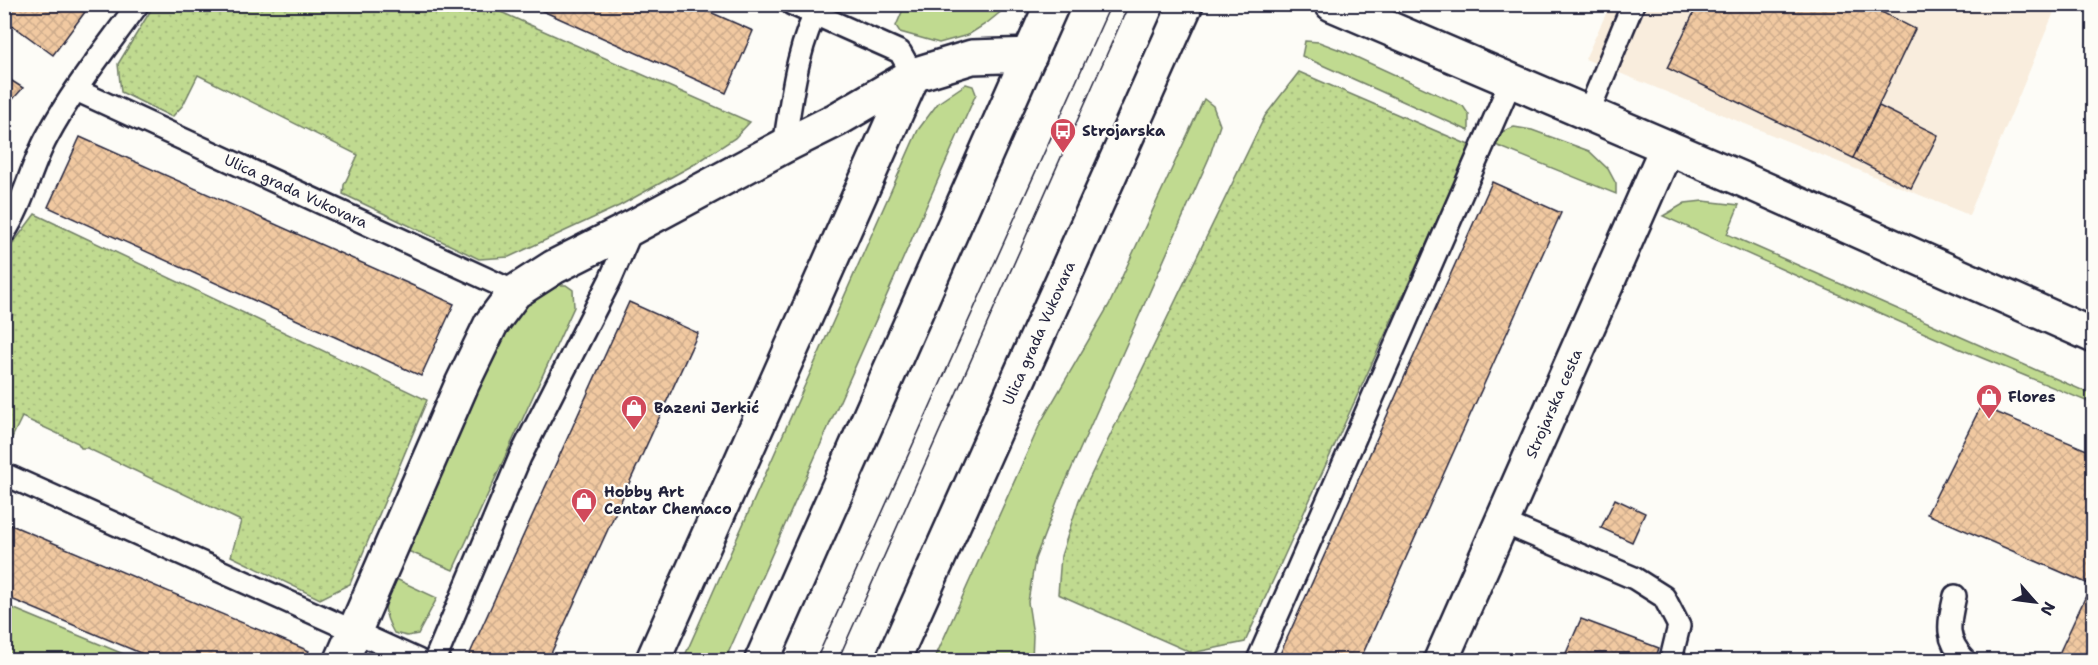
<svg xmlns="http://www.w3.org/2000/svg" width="2098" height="665" font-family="'Shantell Sans',sans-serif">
<defs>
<pattern id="park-dots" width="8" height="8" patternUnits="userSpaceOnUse" patternTransform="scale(1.5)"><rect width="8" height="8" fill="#c0da90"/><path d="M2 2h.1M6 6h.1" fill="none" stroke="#a5bb7d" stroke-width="1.8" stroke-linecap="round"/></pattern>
<pattern id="building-cross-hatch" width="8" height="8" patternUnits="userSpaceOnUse" patternTransform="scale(1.5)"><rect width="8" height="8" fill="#f1c9a1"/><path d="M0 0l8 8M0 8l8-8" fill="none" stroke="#ceac8c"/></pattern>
</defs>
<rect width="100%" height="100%" fill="#fdfcf7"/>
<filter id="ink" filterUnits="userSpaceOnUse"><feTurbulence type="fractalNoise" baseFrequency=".0167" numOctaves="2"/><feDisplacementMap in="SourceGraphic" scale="12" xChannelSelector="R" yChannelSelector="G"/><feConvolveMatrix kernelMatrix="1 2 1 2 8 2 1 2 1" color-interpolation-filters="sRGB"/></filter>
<g filter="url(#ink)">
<!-- built -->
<path fill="#f9eddd" d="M1610,5H2057L1969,215L1585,59Z"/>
<!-- green -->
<path fill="#c0da90" stroke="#717e66" stroke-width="1.5" d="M1004,4L1008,6L987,23L968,35L939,43L900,32L896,26L905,5Z
M1305,41L1319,42L1343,51L1463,106L1469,115V131L1302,56Z
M966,84L973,86L976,94L725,660H683L918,130L938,103Z
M1204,99L1213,106L1220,125L1209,158L1058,499L1035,559L1028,602L1033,635L1032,660H934L1041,422L1109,305Z
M1514,127L1532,130L1589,151L1608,169L1616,184V194L1493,144L1504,131Z
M1703,201L1739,205L1727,234L2093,395V404L1958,348L1663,216L1685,203Z
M553,285H566L573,290L574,307L453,570L408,551L502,334L519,311Z
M396,579L437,598L418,634L407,636L394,633C380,608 385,603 396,579Z
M5,605L138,660H5Z"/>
<!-- park -->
<path fill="url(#park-dots)" stroke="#717e66" stroke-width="1.5" d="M154,5H485L750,122L735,138L695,164L619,206L509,257L479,259L343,194L344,185L358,155L198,75L183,105L172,117L121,92L118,64Z
M1299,72L1471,146L1245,642L1192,653L1058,594L1061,556L1079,500L1265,116Z
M35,214L427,400L350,584L320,599L231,556L241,521L87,448H81L78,443L22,417L5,452V333L13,314L5,311V254Z"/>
<!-- building -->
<path fill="url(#building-cross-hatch)" stroke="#22223b" stroke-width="1.5" d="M4,4H76L85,12L53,55L4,19Z
M527,4H692L753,31L726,93Z
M1698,4H1866L1915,29L1853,158L1667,68Z
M4,76L23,88L4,109Z
M1879,106L1938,135L1911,188L1853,158Z
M80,137L454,304L421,376L48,207Z
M1492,182L1561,213L1360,660H1295L1280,654Z
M629,302L698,333L548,660H467Z
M1981,406L2094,453V660H2056L2091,585L1927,514Z
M1615,499L1645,513L1632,542L1601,528Z
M4,522L309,651L305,660H157L4,596Z
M1581,619L1659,648L1655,660H1563Z"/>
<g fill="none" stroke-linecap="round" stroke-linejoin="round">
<!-- service casing -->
<g stroke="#22223b" stroke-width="26">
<g id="service">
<path d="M792,4L900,52L913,75"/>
<path id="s1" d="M76,90L515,292"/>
<path d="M1588,113L1633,4"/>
<path d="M784,146C792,98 796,48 820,4"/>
<path d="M4,233C24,203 30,168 47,137C72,90 107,47 138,4"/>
<path d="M4,474L418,660"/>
<path d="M1502,522L1634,578L1664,597L1679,626L1671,659"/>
<path d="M1955,596C1949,623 1944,638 1965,660"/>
<path d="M435,660L520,457L610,280L633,227"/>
<path d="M1258,660L1511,81"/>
</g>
</g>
<!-- minor casing -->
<g stroke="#22223b" stroke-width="38">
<g id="minor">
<path d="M342,660L462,384L491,324L515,292L554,267L633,227L784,146L836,120L913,75L972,57L1030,55"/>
<path d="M653,660L913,75"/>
<path id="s2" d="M1441,660L1667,147"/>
</g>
</g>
<!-- tertiary casing -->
<g stroke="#22223b" stroke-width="38">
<path id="tertiary" d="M1332,4L1744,180L2094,336"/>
</g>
<!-- secondary casing -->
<g stroke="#22223b" stroke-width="38">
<g id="secondary">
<path d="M762,660L1052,4"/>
<path id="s3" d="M893,660L1186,4"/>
</g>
</g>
<!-- service -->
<use href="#service" stroke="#fdfcf7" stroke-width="21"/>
<!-- minor -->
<use href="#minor" stroke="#fdfcf7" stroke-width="33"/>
<!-- tertiary -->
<use href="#tertiary" stroke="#fdfcf7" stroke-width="33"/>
<!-- secondary -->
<use href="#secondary" stroke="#fdfcf7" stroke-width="33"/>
<!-- tram -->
<path stroke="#22223b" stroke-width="1.5" d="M816,660L1111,4
M838,660L1129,4"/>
</g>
</g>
<!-- icons -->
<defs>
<g id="bus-pin" transform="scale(1.35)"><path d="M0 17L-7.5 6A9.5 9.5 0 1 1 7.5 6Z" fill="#d1495b" stroke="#fdfcf7"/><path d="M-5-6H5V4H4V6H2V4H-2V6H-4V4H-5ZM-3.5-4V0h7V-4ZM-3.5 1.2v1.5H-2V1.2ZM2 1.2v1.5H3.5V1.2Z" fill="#fff"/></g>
<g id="shop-pin" transform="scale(1.35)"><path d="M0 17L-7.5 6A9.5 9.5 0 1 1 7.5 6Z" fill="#d1495b" stroke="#fdfcf7"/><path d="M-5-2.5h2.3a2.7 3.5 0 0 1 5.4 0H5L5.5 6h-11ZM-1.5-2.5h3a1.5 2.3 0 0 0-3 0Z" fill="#fff"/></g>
</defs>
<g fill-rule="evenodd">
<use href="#bus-pin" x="1063" y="131"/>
<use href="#shop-pin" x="1989" y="397"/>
<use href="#shop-pin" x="634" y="408"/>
<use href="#shop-pin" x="584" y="501"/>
</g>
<g text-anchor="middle" stroke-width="4.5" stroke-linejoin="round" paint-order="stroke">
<!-- poi labels -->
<g font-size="15" font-weight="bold" fill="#22223b" stroke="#fdfcf7" text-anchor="start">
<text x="1082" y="136">Strojarska</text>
<text x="2008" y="402">Flores</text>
<text x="654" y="413">Bazeni Jerkić</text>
<text x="604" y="497">Hobby Art<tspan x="604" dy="17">Centar Chemaco</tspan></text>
</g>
<!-- street labels -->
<g font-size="15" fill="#22223b" stroke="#fdfcf7">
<text dy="5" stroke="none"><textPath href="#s1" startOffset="242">Ulica grada Vukovara</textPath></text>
<text dy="5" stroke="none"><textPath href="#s3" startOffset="358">Ulica grada Vukovara</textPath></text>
<text dy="5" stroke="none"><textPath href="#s2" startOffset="280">Strojarska cesta</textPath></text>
</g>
</g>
<!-- margin -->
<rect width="2098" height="665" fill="none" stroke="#fdfcf7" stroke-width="24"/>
<rect x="12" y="12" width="2074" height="641" fill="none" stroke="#22223b" stroke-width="2" filter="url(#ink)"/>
<!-- north arrow -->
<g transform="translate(2035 602) rotate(118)" stroke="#fdfcf7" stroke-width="4.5" paint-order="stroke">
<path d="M0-4.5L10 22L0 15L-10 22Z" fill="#22223b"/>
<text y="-9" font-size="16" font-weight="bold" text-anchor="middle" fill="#22223b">N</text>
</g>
</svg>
